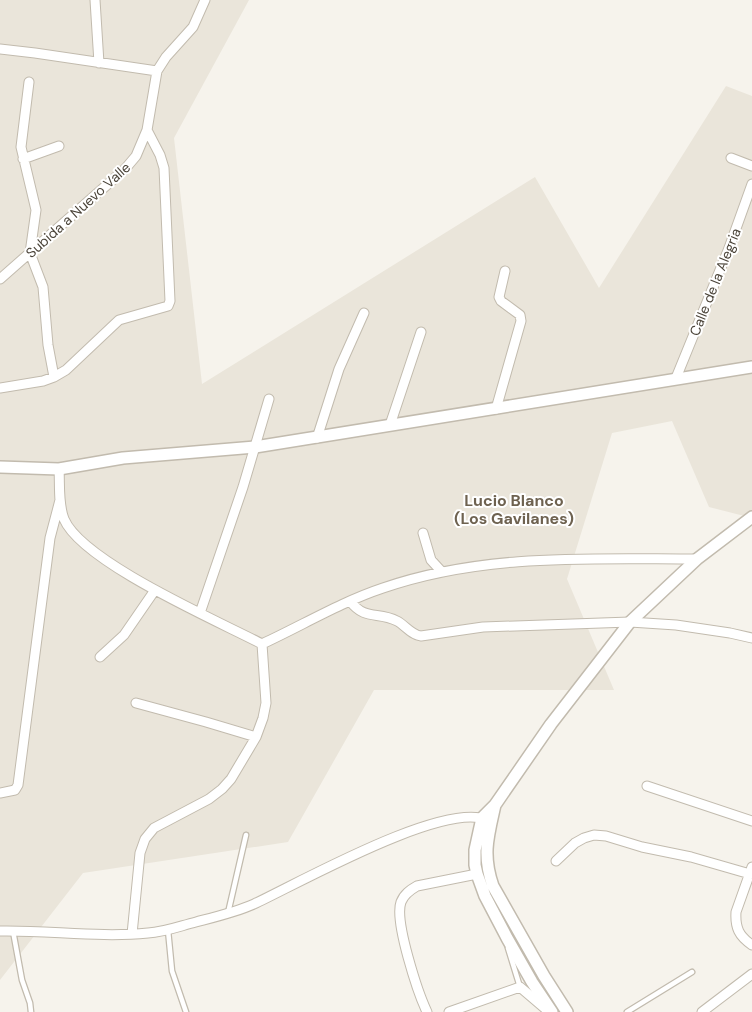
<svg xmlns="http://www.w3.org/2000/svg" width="752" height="1012" font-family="'DM Sans',sans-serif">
<rect width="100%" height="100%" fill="#f6f3ec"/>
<!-- residential -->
<path fill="#eae5da" d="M0,0H249L174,138L202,384L535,177L599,288L726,86L752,96V518L709,507L672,421L612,433L567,579L614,690H374L288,842L83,873L0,980Z"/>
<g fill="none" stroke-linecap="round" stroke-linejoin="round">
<!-- service casing -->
<g stroke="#c2bbae" stroke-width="7">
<path id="service" d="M228,913L246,835
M168,930L172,971L186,1012
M13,931L22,980L30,1003L31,1012
M508,948L520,987
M627,1012L692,972"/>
</g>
<!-- minor casing -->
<g stroke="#c2bbae" stroke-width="11">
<path id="minor" d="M95,0L99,63
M0,49L35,53L157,71
M29,82L21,147L36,210L30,253L43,287L48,345L54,377
M731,158L752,166
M23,159L59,146
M0,279L125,169L136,156L147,130L157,71L166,57L193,27L205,0
M676,378L729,248L752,184
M0,388L43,381L54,377L66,370L119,320L168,306L170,301L164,168L160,155L147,130
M496,409L521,321L520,315L501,301L499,297L505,271
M390,425L421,332
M317,438L339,369L364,313
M59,469C60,485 58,504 64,519C82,562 218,621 262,644
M423,533L431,560L442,572
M350,601C365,621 378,611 397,621C405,625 411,635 421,636L483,627L630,622L676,625L730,633L752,638
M200,613L243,487L269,399
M262,644C303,625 341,602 383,588C484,553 592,559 697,559
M100,657L124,635L155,590
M136,703L206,722L256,737
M647,786L752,821
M0,793L15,790L18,785L50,538L60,500
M556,861L575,843L584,838L594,835L606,836L642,847L691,857L750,874
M752,867L736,912C735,928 739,936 752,945
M0,931C49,930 99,938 148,933C165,932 180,926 196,922C215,917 236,912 254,904C299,883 444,801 487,820
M132,934L140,853L145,839L154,828L209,799L222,789L231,779L256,737L263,718L266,703L262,644
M427,1012C418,993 394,921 401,902C404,894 410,890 417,886L477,874
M449,1012L520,987L548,1011
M702,1012L752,974"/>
</g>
<!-- tertiary casing -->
<g stroke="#c2bbae" stroke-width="14">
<path id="tertiary" d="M0,467L59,469L123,458L255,447L752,367
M495,805C488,836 482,855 493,886L544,976L567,1012
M552,1012L532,982L507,938L485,896L477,874L475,865V850L482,818L495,805L551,724L630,622L697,559L752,517"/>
</g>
<!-- service -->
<use href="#service" stroke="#fff" stroke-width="4.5"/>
<!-- minor -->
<use href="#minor" stroke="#fff" stroke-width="9"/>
<!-- tertiary -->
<use href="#tertiary" stroke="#fff" stroke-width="11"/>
</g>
<g text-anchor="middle" stroke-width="4" stroke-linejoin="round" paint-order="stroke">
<!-- street labels -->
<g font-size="14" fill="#4b4439" stroke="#fff">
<text transform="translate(78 210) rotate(-42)" y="5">Subida a Nuevo Valle</text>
<text transform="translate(715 282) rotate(-68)" y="5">Calle de la Alegria</text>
</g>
<!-- quarter labels -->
<g font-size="16" font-weight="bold" fill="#6e6250" stroke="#fff">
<text x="514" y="506">Lucio Blanco<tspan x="514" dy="18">(Los Gavilanes)</tspan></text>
</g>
</g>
</svg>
